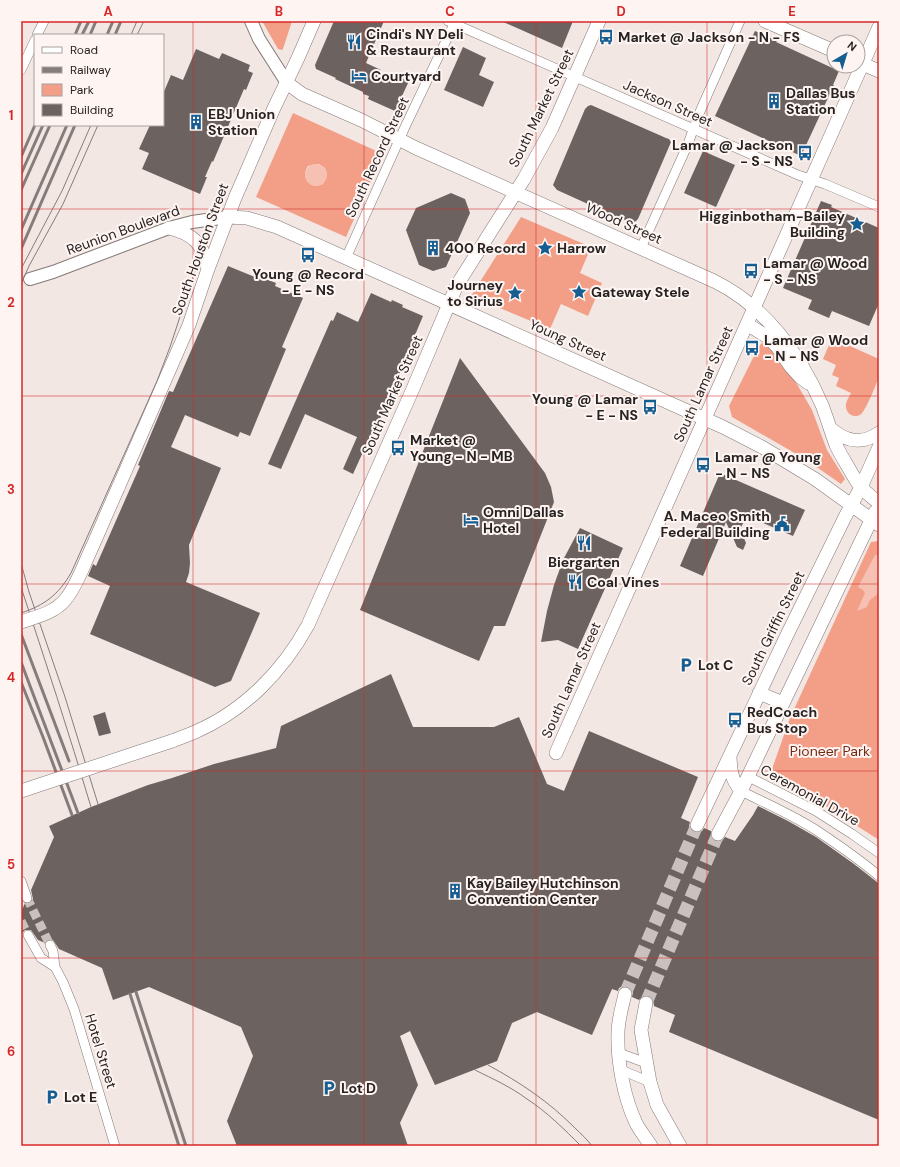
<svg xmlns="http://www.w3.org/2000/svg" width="900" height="1167" font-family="'DM Sans',sans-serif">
<rect width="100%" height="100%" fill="#f3e7e4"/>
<!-- green -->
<path fill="#f39f88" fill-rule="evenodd" d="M262,21H292L283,49L282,50L278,49Z
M293,113L383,154L346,237L256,197ZM319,164L325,168L327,174L323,184C310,190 300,177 308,166Z
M521,217L591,247L580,273L602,283L588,316L561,304L550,329L471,296Z
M832,338L879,359V363L877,368L879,369C879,372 879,374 879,376C878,381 866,409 862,413C857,419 847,416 846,407C845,403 849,397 851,393L836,386L839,378L832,375L836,365L823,359Z
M762,343L768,345L794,379L812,410L827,450L845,479L841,484L805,459L732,417L729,406L759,346Z
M879,541V840L832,810L776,777L772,769L790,718L871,542Z"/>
<!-- water -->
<path fill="#f6c0b2" d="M305 175a11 11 0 1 1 22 0a11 11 0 1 1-22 0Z
M875,555H879V593L870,600L867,607L857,611L865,593L863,590L858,587Z"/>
<!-- building -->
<path fill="#6c625f" d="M334,21H384L366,63L381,70L380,72L396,79L397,76L409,81L395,111L368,99L369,96L363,94V92L335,79L336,78L316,69L315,65Z
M501,21H573L562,48Z
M755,31L777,41L776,42L839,71L833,85H834L801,156L715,116Z
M463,47L486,58L479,75L494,82L483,107L444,90Z
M196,49L219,59L222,53L250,65L248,71L253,73L246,90L244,89L213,162L212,161L205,177H207L200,194L142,169L149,153L139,149L150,125H163V94L171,75L183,80Z
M591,105L666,138L669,139L671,142L638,219L636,221L633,223L610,214L557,190L553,185L585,109L588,106Z
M703,151L735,165L716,207L684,193Z
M451,193L465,199L470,213L446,267L433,271L419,265L406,230L416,208Z
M821,201L832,205L831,207L879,228V303L869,326L832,311L829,318L808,309L812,300L783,288Z
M228,266L257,278L258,276L276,283L275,286L303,298L282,347L286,349L250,436L240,432L238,437L185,415L171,447L221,468L189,545L190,563L189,573L186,582L260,613L231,681L215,687L90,634L110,586L88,576L93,564L96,566L140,466L138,465L169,391L173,392Z
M371,293L391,302L392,300L403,305L402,307L423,316L405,359H406L370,442L368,441L353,474L343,469L357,437L305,414L281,469L268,464L331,320L333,321L337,312L358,322Z
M460,358L545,473L551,487L554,502L505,626H494L479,661L360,610Z
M720,473L805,510L793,536L747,516L740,529L746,543L743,550L737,547L726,522L703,576L680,566Z
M580,528L623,548L578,649L558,640L541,642L547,611L554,585L563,560Z
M391,674L413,727H494L519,717L547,784L564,791L589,731L698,777L681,818L690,822L689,826L691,830L693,832L698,833L702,831L704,828L711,831V838L715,841L718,842L722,841L725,837L735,841L753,815L758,806L788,821L816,837L854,864L877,882L879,884V1120L669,1032L675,1015L654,1006L653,1000L651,997L648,995L643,996L639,1000L632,997L633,992L631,988L627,986H623L619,988L618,991L612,989L592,1035L537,1012L512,1023L497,1061L435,1085L410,1031L400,1036L418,1085L400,1123L408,1146H237L227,1121L253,1056L241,1027L149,987L113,1000L102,968L59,949L53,940H48L45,943L38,940L31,930H25L22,933H21V912L25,903H29L33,899L31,890L54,837L49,826L91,807L148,785L172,778L214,764L276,748L281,726Z
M105,712L111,733L99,736L93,716Z"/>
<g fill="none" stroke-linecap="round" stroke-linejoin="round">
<!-- minor-tunnel -->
<path stroke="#cac0bd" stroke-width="9" stroke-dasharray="9 4.5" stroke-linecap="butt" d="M27,898L50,945
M21,921L28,935"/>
<!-- secondary-tunnel -->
<path stroke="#cac0bd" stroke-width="13" stroke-dasharray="13 6" stroke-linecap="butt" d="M625,994L697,825
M646,1003L718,834"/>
<!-- minor casing -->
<g stroke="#837976" stroke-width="10">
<path id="minor" d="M448,21L798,175L825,184L879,207
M37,35L44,21
M21,70L35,40
M641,248L688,144L698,116L740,21
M346,258L405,127L454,24
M747,776L816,811L852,834L879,853
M741,791C767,804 795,816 819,832C840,846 860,860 879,876
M21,881L27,898
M28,935L41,958L55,967
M50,945L53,951L55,967L63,982L74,1009L115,1146
M619,1053L646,1063
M621,1070L650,1082"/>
</g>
<!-- tertiary casing -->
<g stroke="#837976" stroke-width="14">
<path id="tertiary" d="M251,21L259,39L287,83
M30,279L53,272L169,228L192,222L228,217"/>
</g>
<!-- secondary casing -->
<g stroke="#837976" stroke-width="14">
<path id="secondary" d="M765,21L834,51
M858,62L879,71
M287,83L302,94L361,120L416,148L714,281C765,306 800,354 822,405C827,418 831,432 836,445C840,454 846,463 851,472C854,477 857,483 861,487C866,493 873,498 879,503
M228,217L247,218L277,227L723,427L762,447L815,479L879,525
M169,228C194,234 203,244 208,269
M747,324L769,338L778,348L791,367L800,377L808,383
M830,428C846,442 861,445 879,433
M118,488L189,325L208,269L235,198L274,108L298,58L314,21
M759,693L783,703
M172,741C180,738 188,735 195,732C244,711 283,671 308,625L412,391L457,285L524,179L552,128L599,21
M556,753L879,27
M730,757C731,773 731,778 741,791
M697,825L787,635L845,517L861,487L879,447
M718,834L741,791L875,512
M625,994C622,1007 618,1020 618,1033C617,1061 624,1098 636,1123C640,1131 646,1138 651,1146
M646,1003L641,1030L650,1082L657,1105L680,1146"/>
</g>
<!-- minor -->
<use href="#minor" stroke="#fff" stroke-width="9"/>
<!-- tertiary -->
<use href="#tertiary" stroke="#fff" stroke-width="12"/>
<!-- secondary -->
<use href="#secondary" stroke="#fff" stroke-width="13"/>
<!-- tram -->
<path stroke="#857d7b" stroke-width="1" d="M131,35L137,21
M137,35L144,21
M21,269L62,191L91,125
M21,284L29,266L63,204L98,125
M21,563L29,592L65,697L98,804
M21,587C45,660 69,733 91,807
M21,613C45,605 58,595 71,573L157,381L170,347L197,265
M488,1065C521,1083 548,1101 575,1128C581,1134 587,1139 592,1146
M475,1070C493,1079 511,1087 527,1099C547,1112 564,1129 581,1146"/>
<!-- rail -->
<path stroke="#857d7b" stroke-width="3" d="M75,35L81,21
M82,35L89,21
M90,35L96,21
M107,35L113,21
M115,35L121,21
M21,157L35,125
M21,174L43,125
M21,190L50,125
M21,230L67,125
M21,249L75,125
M21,634L69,761
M21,662L78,813
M21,682L43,737L72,815
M136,992L186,1146
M130,994L179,1146"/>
<!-- secondary-bridge casing -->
<g stroke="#837976" stroke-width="14" stroke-linecap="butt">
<path id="secondary-bridge" d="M21,622C36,617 54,613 65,600C76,587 82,569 89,554C99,532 108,510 118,488
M21,791L172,741"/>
</g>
<!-- secondary-bridge -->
<use href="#secondary-bridge" stroke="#fff" stroke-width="13"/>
</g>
<!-- grid -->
<path fill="none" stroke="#d62828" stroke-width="1" stroke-opacity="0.55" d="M193,21V1146M364,21V1146M536,21V1146M707,21V1146M21,209H879M21,396H879M21,584H879M21,771H879M21,958H879"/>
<!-- icons -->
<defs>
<g id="bus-bare" transform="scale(1.2)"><path d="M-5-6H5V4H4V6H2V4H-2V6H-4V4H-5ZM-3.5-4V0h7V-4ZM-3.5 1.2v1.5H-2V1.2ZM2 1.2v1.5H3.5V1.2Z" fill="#165e92" stroke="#fef5f2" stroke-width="2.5" paint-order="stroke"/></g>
<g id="restaurant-bare" transform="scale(1.2)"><path d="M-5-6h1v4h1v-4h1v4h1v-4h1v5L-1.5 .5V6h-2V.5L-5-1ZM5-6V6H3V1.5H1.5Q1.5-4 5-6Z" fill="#165e92" stroke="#fef5f2" stroke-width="2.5" paint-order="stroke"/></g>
<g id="hotel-bare" transform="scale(1.2)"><path d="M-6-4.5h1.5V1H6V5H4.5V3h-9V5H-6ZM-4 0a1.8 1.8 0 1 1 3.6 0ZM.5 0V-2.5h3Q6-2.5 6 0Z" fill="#165e92" stroke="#fef5f2" stroke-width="2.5" paint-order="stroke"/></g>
<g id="building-bare" transform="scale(1.2)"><path d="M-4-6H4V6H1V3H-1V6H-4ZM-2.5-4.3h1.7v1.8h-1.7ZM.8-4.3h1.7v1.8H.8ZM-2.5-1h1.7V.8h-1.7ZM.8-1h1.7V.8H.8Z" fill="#165e92" stroke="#fef5f2" stroke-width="2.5" paint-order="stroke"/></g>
<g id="sight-bare" transform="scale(1.2)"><path d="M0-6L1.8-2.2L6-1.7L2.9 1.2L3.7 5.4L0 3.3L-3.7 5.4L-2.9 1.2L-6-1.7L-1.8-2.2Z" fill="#165e92" stroke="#fef5f2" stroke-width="2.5" paint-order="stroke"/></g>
<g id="civic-bare" transform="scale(1.2)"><path d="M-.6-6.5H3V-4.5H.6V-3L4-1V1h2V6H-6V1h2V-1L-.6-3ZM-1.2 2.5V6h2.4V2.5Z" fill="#165e92" stroke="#fef5f2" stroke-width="2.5" paint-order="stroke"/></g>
<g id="parking-bare" transform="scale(1.2)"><path d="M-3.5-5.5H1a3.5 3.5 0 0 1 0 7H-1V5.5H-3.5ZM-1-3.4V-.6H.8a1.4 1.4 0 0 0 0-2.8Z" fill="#165e92" stroke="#fef5f2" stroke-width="2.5" paint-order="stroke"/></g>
</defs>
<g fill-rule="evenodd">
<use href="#bus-bare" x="606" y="37"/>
<use href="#restaurant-bare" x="354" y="42"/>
<use href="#hotel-bare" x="359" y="76"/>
<use href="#building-bare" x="774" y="101"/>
<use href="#building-bare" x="196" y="122"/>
<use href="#bus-bare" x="805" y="153"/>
<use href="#sight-bare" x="857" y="224"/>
<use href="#building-bare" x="433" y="248"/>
<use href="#sight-bare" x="545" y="248"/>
<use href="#bus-bare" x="308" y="255"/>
<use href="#bus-bare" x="751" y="271"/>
<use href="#sight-bare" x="579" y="292"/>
<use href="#sight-bare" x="515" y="293"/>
<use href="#bus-bare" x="752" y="348"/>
<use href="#bus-bare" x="650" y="407"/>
<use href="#bus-bare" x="398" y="448"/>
<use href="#bus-bare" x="703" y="465"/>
<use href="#hotel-bare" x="471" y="520"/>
<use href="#civic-bare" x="782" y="524"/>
<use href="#restaurant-bare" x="584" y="543"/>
<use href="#restaurant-bare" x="575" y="582"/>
<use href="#parking-bare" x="686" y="665"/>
<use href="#bus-bare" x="735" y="720"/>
<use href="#building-bare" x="455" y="891"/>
<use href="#parking-bare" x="329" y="1088"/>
<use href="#parking-bare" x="52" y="1097"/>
</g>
<g text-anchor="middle" stroke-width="4" stroke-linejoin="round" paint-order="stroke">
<!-- poi labels -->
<g font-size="14" font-weight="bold" fill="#272322" stroke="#fef5f2" text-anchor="start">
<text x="366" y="39">Cindi's NY Deli<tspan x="366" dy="16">&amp; Restaurant</tspan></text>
<text x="618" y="42">Market @ Jackson - N - FS</text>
<text x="371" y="81">Courtyard</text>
<text x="786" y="98">Dallas Bus<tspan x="786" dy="16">Station</tspan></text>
<text x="208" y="119">EBJ Union<tspan x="208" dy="16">Station</tspan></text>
<text x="793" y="150" text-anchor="end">Lamar @ Jackson<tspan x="793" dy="16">- S - NS</tspan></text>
<text x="845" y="221" text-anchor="end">Higginbotham-Bailey<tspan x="845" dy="16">Building</tspan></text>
<text x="445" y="253">400 Record</text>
<text x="557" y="253">Harrow</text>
<text x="763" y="268">Lamar @ Wood<tspan x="763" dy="16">- S - NS</tspan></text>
<text x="308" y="279" text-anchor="middle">Young @ Record<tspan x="308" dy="16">- E - NS</tspan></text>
<text x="503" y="290" text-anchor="end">Journey<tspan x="503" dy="16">to Sirius</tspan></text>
<text x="591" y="297">Gateway Stele</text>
<text x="764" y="345">Lamar @ Wood<tspan x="764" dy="16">- N - NS</tspan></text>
<text x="638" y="404" text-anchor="end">Young @ Lamar<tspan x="638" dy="16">- E - NS</tspan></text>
<text x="410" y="445">Market @<tspan x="410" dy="16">Young - N - MB</tspan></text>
<text x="715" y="462">Lamar @ Young<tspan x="715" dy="16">- N - NS</tspan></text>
<text x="483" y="517">Omni Dallas<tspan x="483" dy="16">Hotel</tspan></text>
<text x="770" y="521" text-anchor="end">A. Maceo Smith<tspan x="770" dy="16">Federal Building</tspan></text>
<text x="584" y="567" text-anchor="middle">Biergarten</text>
<text x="587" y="587">Coal Vines</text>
<text x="698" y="670">Lot C</text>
<text x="747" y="717">RedCoach<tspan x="747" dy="16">Bus Stop</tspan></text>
<text x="467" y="888">Kay Bailey Hutchinson<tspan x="467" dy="16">Convention Center</tspan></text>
<text x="341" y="1093">Lot D</text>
<text x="64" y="1102">Lot E</text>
</g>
<!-- street labels -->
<g font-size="14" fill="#272322" stroke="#fef5f2">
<text transform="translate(668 103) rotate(24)" y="5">Jackson Street</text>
<text transform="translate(541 108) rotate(-64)" y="5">South Market Street</text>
<text transform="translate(377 157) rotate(-65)" y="5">South Record Street</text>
<text transform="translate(624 223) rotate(24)" y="5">Wood Street</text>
<text transform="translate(123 230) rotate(-20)" y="5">Reunion Boulevard</text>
<text transform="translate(200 249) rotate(-70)" y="5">South Houston Street</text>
<text transform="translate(568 340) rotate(24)" y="5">Young Street</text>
<text transform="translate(703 384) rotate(-66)" y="5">South Lamar Street</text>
<text transform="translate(392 395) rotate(-66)" y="5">South Market Street</text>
<text transform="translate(773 628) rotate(-64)" y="5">South Griffin Street</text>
<text transform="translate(571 680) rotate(-66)" y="5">South Lamar Street</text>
<text transform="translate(810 795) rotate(29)" y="5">Ceremonial Drive</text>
<text transform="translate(101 1051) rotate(73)" y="5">Hotel Street</text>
</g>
<!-- park labels -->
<g font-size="14" fill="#742915" stroke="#fef5f2">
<text x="830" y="756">Pioneer Park</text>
</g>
</g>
<!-- border -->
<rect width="900" height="1167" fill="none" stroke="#fef5f2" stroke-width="44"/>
<!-- legend -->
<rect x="34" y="34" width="130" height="92" fill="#fef5f2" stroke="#a8a19f"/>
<rect x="42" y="47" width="20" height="6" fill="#ffffff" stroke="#a8a19f"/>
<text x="70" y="54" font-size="12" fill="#272322">Road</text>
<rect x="42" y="67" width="20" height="6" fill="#857d7b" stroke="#a8a19f"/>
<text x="70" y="74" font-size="12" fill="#272322">Railway</text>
<rect x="42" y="84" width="20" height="12" fill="#f39f88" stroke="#a8a19f"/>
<text x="70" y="94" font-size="12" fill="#272322">Park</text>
<rect x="42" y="104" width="20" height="12" fill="#6c625f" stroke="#a8a19f"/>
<text x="70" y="114" font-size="12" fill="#272322">Building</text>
<!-- north arrow -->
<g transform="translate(846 54) rotate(38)"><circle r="19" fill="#fef5f2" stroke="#a8a19f"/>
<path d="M0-3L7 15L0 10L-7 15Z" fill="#165e92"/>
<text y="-6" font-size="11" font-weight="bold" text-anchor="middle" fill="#272322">N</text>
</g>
<rect x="22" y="22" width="856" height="1123" fill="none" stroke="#d62828" stroke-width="1.5"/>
<g font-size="13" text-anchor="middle" font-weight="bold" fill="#d62828">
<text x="108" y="16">A</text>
<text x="279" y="16">B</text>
<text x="450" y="16">C</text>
<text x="621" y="16">D</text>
<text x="792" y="16">E</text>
<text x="11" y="120">1</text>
<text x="11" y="307">2</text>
<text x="11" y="494">3</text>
<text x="11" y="682">4</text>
<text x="11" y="869">5</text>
<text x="11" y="1056">6</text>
</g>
</svg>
